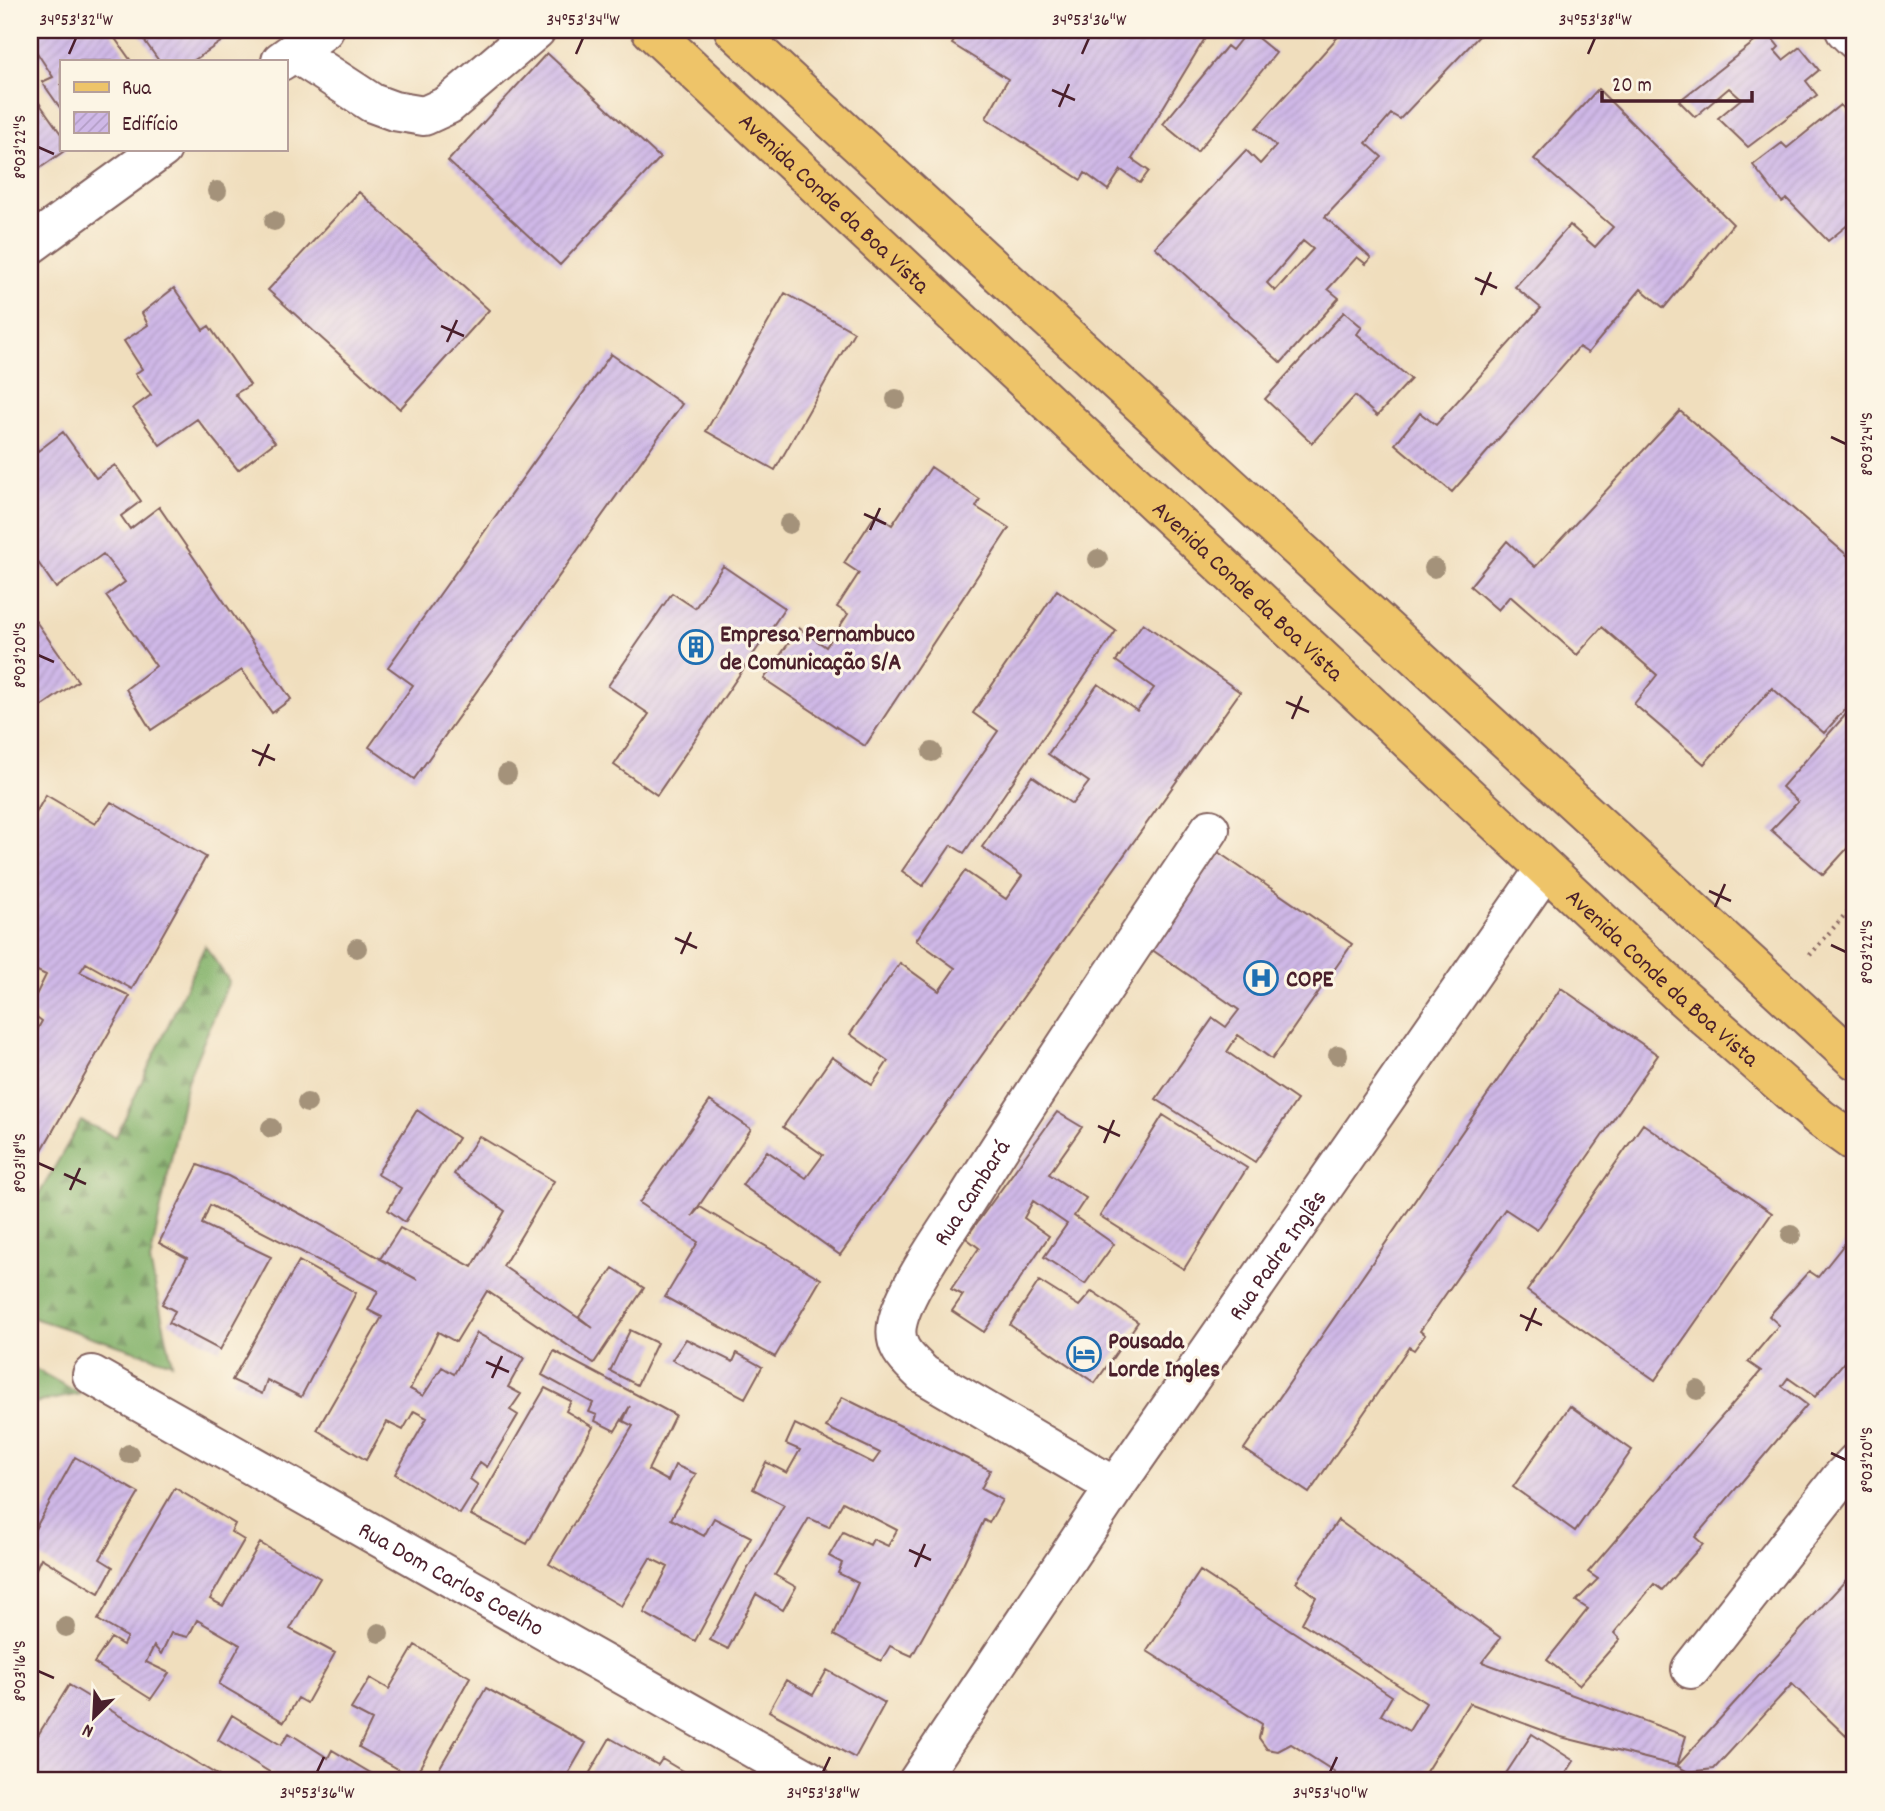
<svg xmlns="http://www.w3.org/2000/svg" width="1885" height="1811" font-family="Dekko,sans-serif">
<defs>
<pattern id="forest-firs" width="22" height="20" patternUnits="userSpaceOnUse" patternTransform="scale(1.75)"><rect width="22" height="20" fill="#83b26b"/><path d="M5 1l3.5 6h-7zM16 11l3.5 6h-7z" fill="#6d9058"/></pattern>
<pattern id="building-hatch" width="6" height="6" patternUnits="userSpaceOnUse" patternTransform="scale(1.75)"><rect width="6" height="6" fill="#cfb8e7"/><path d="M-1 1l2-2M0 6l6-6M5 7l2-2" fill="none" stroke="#b39ec6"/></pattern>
</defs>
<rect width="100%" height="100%" fill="#fcf5e5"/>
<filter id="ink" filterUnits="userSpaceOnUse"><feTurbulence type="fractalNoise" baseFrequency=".0143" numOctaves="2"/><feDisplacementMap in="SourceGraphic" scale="14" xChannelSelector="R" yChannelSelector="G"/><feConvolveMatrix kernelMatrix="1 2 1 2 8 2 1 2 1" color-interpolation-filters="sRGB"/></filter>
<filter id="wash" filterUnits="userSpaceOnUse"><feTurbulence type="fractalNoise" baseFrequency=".00686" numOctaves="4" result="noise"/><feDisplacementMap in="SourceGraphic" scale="28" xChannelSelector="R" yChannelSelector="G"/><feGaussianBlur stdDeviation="1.57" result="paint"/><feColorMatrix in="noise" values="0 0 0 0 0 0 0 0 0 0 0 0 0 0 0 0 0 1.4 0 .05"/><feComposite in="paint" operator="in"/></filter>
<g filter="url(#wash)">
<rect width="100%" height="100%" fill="#f0debd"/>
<!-- forest -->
<path fill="url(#forest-firs)" stroke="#66684b" stroke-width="2" d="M205,946L229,981L187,1081L150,1262L172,1363L30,1317V1210L81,1121L116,1137Z
M30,1366L80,1394L30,1404Z"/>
<g id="blocks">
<!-- building -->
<path fill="url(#building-hatch)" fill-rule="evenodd" d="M30,30H109L131,61H61V109L42,82L53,77L30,42Z
M137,30H238L193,61H159Z
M961,30H1210L1132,159L1149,171L1140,183L1121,170L1108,190L1085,173L1081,180L986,118L1008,79L952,44Z
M1248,30L1276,53L1197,152L1163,124L1227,46L1232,50Z
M1344,30H1479L1482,33L1400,119L1391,114L1366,143L1382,157L1325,217L1371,258L1366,264L1357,257L1328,289L1339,298L1281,363L1155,247L1246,150L1260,164L1276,146L1256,128ZM1303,241L1313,249L1275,291L1267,283Z
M1767,32L1779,47L1775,51L1783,60L1800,47L1819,70L1806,81L1817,95L1748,147L1718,118L1741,99L1729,88L1695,117L1679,101Z
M547,53L660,158L560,265L448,161Z
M1598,89L1733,224L1664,308L1641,289L1588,353L1579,347L1452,492L1395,444L1420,413L1436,425L1541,308L1515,287L1570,225L1595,247L1613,227L1534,159Z
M30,90L61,134V149H67L30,175Z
M1840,105L1855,122V212L1853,214L1855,219L1828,241L1787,199L1782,202L1753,165L1782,143L1787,148Z
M359,192L489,310L400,409L268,290Z
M174,288L203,330L209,326L250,385L235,394L275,442L238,470L197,419L160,445L133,408L151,395L135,374L142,369L124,341L148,325L142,313Z
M785,293L854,332L775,470L706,431Z
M1344,312L1362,327L1357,334L1411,379L1377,416L1355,396L1312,443L1265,399Z
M611,354L682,404L414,779L369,747L413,685L388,667Z
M1680,411L1855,562V698L1824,733L1772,688L1704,764L1634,704L1657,675L1602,627L1577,655L1510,596L1498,610L1470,586L1507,541L1535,567Z
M63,432L96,478L115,465L141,501L121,516L130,529L159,507L291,699L272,713L242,670L151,730L126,689L156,666L106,596L125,582L103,554L56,588L30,551V447L34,444L38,451Z
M931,467L980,500L976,507L1009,528L865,746L764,679L799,628L826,647L848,614L837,607L859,573L844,563L876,514L892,525Z
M723,566L785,608L657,795L614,765L649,714L608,686L672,593L695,608Z
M1057,590L1116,631L964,853L951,845L923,886L902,871L998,731L973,713Z
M30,613L78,681L30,714Z
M1143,623L1240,692L840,1255L742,1185L767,1151L806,1178L823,1155L783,1127L832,1057L872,1085L888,1061L850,1034L900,963L939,991L955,968L916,940L965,871L1006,899L1022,876L982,847L1032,776L1072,804L1089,782L1048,754L1098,684L1137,711L1154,688L1116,661Z
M1855,704V840L1823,875L1771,830L1798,802L1782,787Z
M46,795L95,824L111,802L206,857L132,989L86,963L80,972L130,996L30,1171V1043L42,1021L30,1012V1007L46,975L31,968L30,971V823Z
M1215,850L1352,944L1272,1059L1238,1035L1227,1052L1297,1100L1255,1162L1156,1099L1213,1018L1226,1027L1239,1010L1148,947Z
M1561,988L1658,1055L1537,1230L1505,1209L1420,1331L1425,1335L1414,1350L1409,1347L1309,1493L1244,1449Z
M710,1101L751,1129L692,1216L700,1207L821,1279L775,1357L665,1297L698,1242L639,1203Z
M417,1110L458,1138L405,1222L388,1210L401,1188L377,1174Z
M1057,1112L1082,1127L1049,1174L1086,1198L1074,1216L1114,1244L1085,1284L1044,1257L1067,1224L1033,1201L1024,1218L1049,1236L984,1332L952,1311L963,1295L951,1289L979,1248L966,1238Z
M1163,1115L1247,1168L1184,1269L1100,1216Z
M1643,1124L1772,1213L1655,1380L1527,1291Z
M479,1136L554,1181L503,1266L593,1328L579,1317L613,1268L644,1288L594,1363L487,1291L456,1342L438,1332L410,1389L423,1396L442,1367L454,1374L477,1333L524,1358L508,1387L521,1394L510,1410L518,1415L487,1467L480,1462L470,1479L478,1485L460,1514L395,1474L427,1418L414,1411L403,1430L387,1422L366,1460L317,1430L382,1317L368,1310L378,1291L210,1205L202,1224L271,1257L220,1350L169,1323L175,1311L162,1304L187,1258L159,1243L198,1165L228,1176L314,1221L418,1280L380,1259L400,1228L472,1267L505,1211L454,1174Z
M1846,1242L1855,1249V1349L1815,1397L1788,1378L1782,1386L1807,1405L1695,1537L1703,1544L1662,1590L1654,1584L1614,1633L1620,1639L1579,1685L1547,1660L1588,1609L1576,1601L1598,1579L1588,1572L1761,1371L1748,1362L1779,1325L1769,1316L1809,1271L1818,1277Z
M299,1261L356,1293L301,1397L267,1380L262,1394L232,1380Z
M1039,1281L1079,1306L1092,1291L1138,1322L1095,1383L1010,1325Z
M630,1330L657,1343L637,1385L610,1371Z
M686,1339L733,1362L737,1353L762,1367L745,1398L672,1360Z
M554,1351L675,1415L648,1470L668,1481L675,1465L696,1474L671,1519L704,1536L714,1518L751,1537L695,1641L644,1613L668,1567L650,1558L621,1606L549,1564L633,1426L623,1421L630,1406L615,1431L595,1421L597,1415L589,1412L593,1403L542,1375Z
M545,1388L571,1401L566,1411L593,1427L527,1544L471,1515Z
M842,1397L990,1470L981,1489L1002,1500L989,1523L984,1520L963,1564L912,1656L890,1646L881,1661L834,1635L858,1583L838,1573L842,1563L829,1556L843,1532L870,1545L873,1539L888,1546L897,1530L843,1502L829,1527L809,1518L775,1575L796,1587L783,1610L756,1594L728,1649L710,1640L739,1584L784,1505L753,1489L766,1462L787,1473L800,1450L786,1444L795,1424L873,1463L880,1453L826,1427Z
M1570,1406L1632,1450L1575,1531L1513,1487Z
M30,1454L37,1458L30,1474Z
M75,1457L139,1493L100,1559L113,1567L99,1593L41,1558L30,1581V1538Z
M175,1488L235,1524L231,1532L244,1540L210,1599L223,1606L260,1543L320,1578L290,1629L335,1653L307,1703L298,1698L284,1722L219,1684L240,1645L197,1620L188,1637L171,1633L161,1654L154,1646L146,1662L169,1673L151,1699L94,1663L111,1638L123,1645L127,1637L98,1620Z
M1338,1520L1501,1638L1482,1662L1686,1736L1677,1766L1561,1737L1469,1703L1424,1775L1433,1781H1328L1335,1772L1291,1744L1278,1751L1267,1749L1259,1738L1262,1724L1147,1651L1200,1571L1392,1696L1381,1715L1409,1731L1426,1703L1302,1623L1316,1597L1296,1582Z
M1855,1570V1725L1846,1736L1792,1684L1714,1769L1688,1772L1677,1766Z
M415,1645L470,1677L414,1778L359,1747L372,1720L351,1709L370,1678L389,1689Z
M827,1670L885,1703L855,1758L769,1711L786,1680L813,1695Z
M69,1685L227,1781H30V1748Z
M486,1688L586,1743L564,1781H432Z
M232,1715L281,1745L289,1733L328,1758L332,1750L384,1781H284L218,1740Z
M1532,1734L1574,1761L1561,1781H1501Z
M610,1738L658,1765L662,1759L699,1781H585Z"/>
</g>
</g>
<g filter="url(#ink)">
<use href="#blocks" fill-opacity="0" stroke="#84625e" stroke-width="2"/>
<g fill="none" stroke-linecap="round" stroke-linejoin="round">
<!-- minor casing -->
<g stroke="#84625e" stroke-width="42">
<g id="minor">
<path d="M1845,30L1855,40"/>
<path d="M294,52L372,103L394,111L424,116L448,105L536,30"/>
<path d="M281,61L324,30"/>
<path d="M30,245L162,149"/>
<path id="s1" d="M92,1375L811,1781"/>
<path id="s2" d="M1115,1487L923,1374C908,1359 893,1348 897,1325C903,1291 949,1228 969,1196C1046,1072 1129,951 1210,829"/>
<path d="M1691,1669L1840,1479L1855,1463"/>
<path id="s3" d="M918,1781L1115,1487L1545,869"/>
</g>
</g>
<!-- major casing -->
<g stroke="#84625e" stroke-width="42">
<g id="major">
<path id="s4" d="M651,30L1677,992L1820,1118L1855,1143"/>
<path d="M734,30L1855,1060"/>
</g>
</g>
<!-- path -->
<path stroke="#84625e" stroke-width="4.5" stroke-dasharray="2 5" stroke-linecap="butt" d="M1810,955L1855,903"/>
<!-- minor -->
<use href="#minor" stroke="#fff" stroke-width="38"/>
<!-- major -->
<use href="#major" stroke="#eec469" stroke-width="38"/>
</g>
<!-- trees -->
<g fill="#a4927a">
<circle cx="217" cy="191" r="10"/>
<circle cx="274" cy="221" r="10"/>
<circle cx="896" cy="399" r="10"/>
<circle cx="789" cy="524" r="10"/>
<circle cx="1098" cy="559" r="10"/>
<circle cx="1434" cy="568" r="10"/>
<circle cx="932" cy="752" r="10"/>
<circle cx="507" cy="774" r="10"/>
<circle cx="357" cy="948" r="10"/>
<circle cx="1338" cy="1055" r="10"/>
<circle cx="307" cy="1103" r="10"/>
<circle cx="271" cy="1128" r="10"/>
<circle cx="1791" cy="1235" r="10"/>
<circle cx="1697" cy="1390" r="10"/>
<circle cx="129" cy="1454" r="10"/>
<circle cx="66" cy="1627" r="10"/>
<circle cx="379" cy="1633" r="10"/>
</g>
</g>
<!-- ticks -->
<path fill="none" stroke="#4a1f2b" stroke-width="2.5" d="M69,54L76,38M576,54L583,38M1082,54L1089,38M1588,54L1595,38M1052,90L1075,100M1059,107L1069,84M38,147L54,154M1475,278L1497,288M1481,295L1491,272M441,326L464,336M447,342L457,320M1831,437L1846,444M864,514L886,524M870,530L880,508M38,655L54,662M1286,702L1309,712M1292,719L1302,696M252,750L275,760M259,766L269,744M1709,891L1731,901M1715,907L1725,884M675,938L697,948M1831,945L1846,952M681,954L691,932M1098,1126L1120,1136M1104,1143L1114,1120M38,1163L54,1170M64,1174L86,1184M70,1190L80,1168M1520,1315L1542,1325M1526,1331L1536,1308M486,1362L509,1372M492,1378L502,1356M1831,1453L1846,1460M909,1550L931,1560M915,1567L925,1544M38,1671L54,1678M317,1772L324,1757M823,1772L830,1757M1330,1772L1337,1757"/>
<!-- icons -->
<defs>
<g id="building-ring" transform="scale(1.75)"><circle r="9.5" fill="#fcf5e5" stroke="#1f6fb2" stroke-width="1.5"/><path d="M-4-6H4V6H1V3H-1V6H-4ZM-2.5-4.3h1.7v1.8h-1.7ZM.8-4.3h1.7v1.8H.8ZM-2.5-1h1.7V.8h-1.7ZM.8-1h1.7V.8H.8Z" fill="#1f6fb2"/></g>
<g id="hospital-ring" transform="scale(1.75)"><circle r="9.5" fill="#fcf5e5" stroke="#1f6fb2" stroke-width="1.5"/><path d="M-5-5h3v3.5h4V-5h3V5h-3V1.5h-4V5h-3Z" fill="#1f6fb2"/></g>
<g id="hotel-ring" transform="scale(1.75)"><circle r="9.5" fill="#fcf5e5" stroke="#1f6fb2" stroke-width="1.5"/><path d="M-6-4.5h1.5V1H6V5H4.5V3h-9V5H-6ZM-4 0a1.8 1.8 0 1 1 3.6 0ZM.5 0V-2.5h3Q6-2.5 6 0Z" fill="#1f6fb2"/></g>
</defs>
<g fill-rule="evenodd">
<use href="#building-ring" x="696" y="647"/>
<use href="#hospital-ring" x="1261" y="978"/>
<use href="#hotel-ring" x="1084" y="1354"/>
</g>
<g text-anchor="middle" stroke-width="6" stroke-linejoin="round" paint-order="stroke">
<!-- street labels -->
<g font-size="24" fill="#4a1f2b" stroke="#fcf5e5">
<text dy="8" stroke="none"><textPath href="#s4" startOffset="252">Avenida Conde da Boa Vista</textPath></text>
<text dy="8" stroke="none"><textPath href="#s4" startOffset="819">Avenida Conde da Boa Vista</textPath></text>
<text dy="8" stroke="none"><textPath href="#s4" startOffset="1386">Avenida Conde da Boa Vista</textPath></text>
<text dy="8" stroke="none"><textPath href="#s2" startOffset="434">Rua Cambará</textPath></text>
<text dy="8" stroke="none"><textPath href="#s3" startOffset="637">Rua Padre Inglês</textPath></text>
<text dy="8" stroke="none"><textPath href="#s1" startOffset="413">Rua Dom Carlos Coelho</textPath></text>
</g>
<!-- poi labels -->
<g font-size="24" font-weight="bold" fill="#4a1f2b" stroke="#fcf5e5" text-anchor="start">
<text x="720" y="641">Empresa Pernambuco<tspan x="720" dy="28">de Comunicação S/A</tspan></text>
<text x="1286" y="986">COPE</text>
<text x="1108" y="1348">Pousada<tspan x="1108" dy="28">Lorde Ingles</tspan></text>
</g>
</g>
<!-- margin -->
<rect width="1885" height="1811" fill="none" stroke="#fcf5e5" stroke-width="77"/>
<!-- legend -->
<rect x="60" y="60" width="228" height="91" fill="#fcf5e5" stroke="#b59f9b" stroke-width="2"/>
<rect x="74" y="82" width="35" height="10" fill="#eec469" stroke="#b59f9b" stroke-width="2"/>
<text x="122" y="94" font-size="21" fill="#4a1f2b">Rua</text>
<rect x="74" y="112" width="35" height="21" fill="url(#building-hatch)" stroke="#b59f9b" stroke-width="2"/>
<text x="122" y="130" font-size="21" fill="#4a1f2b">Edifício</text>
<!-- north arrow -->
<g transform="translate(94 1717) rotate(204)" stroke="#fcf5e5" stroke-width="5" paint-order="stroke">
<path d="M0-5L12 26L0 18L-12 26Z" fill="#4a1f2b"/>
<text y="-10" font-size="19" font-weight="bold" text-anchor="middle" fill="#4a1f2b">N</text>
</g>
<!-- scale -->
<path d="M1602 91v10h150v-10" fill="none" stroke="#4a1f2b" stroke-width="3.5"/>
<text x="1612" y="91" font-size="21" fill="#4a1f2b" stroke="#fcf5e5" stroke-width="5" paint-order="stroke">20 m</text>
<rect x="38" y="38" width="1808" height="1734" fill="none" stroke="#4a1f2b" stroke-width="2.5"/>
<g font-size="18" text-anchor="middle" fill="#4a1f2b">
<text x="76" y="25">34°53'32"W</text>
<text x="583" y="25">34°53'34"W</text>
<text x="1089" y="25">34°53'36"W</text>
<text x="1595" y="25">34°53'38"W</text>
<text transform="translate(19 147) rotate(-90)" y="6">8°03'22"S</text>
<text transform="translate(1866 444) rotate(-90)" y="6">8°03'24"S</text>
<text transform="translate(19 655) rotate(-90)" y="6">8°03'20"S</text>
<text transform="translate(1866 952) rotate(-90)" y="6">8°03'22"S</text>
<text transform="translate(19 1163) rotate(-90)" y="6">8°03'18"S</text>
<text transform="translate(1866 1460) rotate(-90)" y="6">8°03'20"S</text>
<text transform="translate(19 1671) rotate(-90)" y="6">8°03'16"S</text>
<text x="317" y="1798">34°53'36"W</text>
<text x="823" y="1798">34°53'38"W</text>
<text x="1330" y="1798">34°53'40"W</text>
</g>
</svg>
